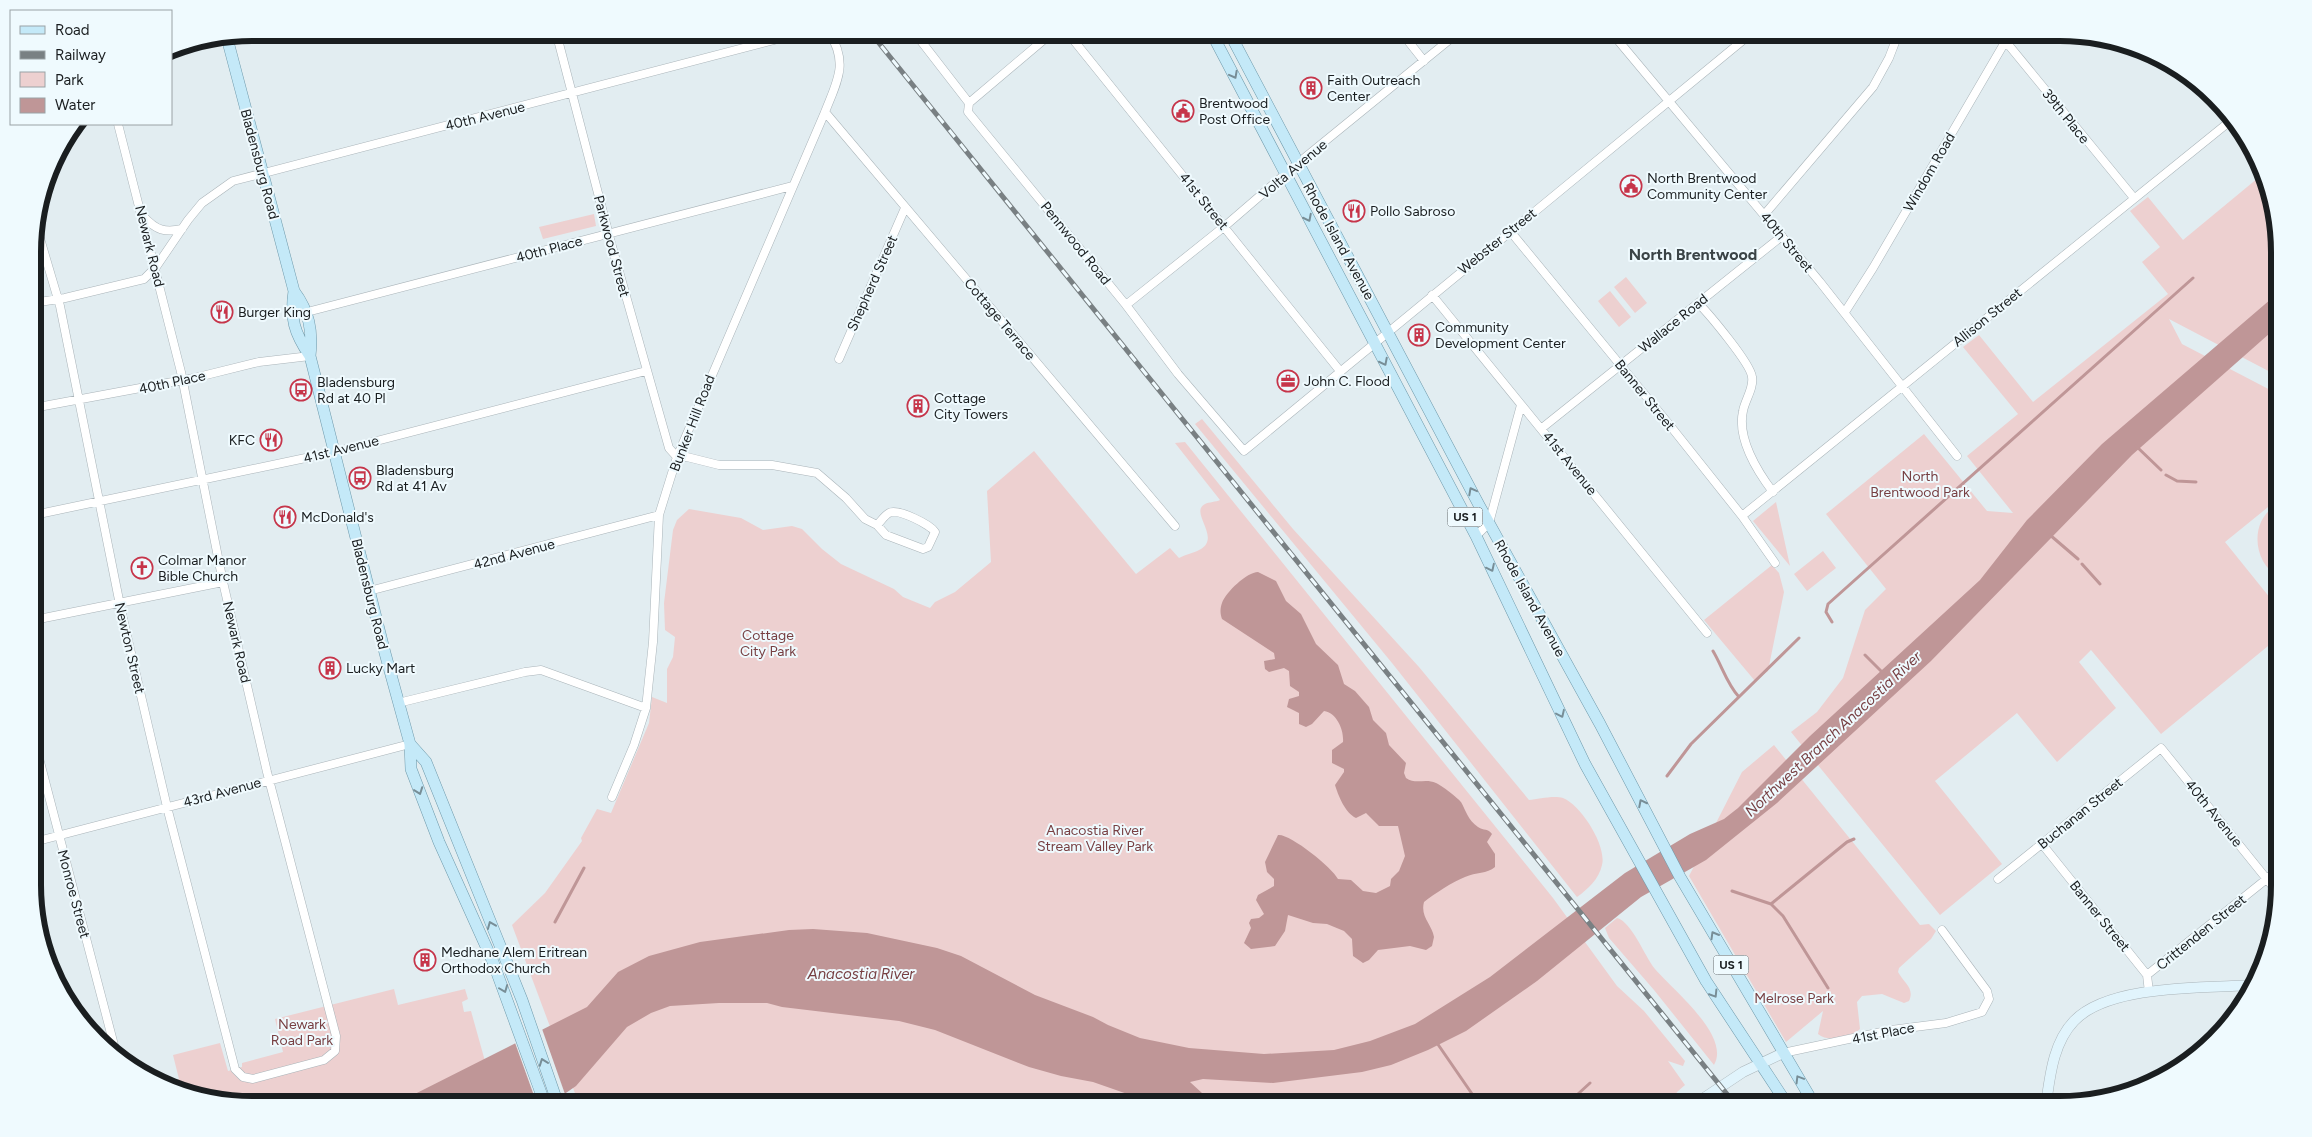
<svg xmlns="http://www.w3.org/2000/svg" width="2312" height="1137" font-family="Figtree,sans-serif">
<rect width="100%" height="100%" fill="#e2edf1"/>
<!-- green -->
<path fill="#edd0d0" d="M2264,173L2278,224V376L2169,319L2182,344L2278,394V499L2225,542L2279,609V637L2161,734L2091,650L2079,662L2116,708L2057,762L2017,713L1935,781L2002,864L1940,915L1791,732L1817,712L1843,678L1865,610L1886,589L1826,514L1924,434L1987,511L2013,513L1967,456L2018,414L1963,347L1979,335L2033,402L2168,294L2142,262L2160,247L2130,211L2148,197L2183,240Z
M594,214L596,226L543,239L539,227Z
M1626,277L1647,303L1635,313L1614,287Z
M1610,291L1631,317L1619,327L1598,301Z
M1202,419L1293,529L1419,667L1529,800C1538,799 1554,795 1563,798C1581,805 1607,846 1602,865C1599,879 1588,889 1577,897L1392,663L1195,424Z
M1185,442L1553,898L1617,986L1644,1011L1685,1061L1683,1066L1668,1061L1685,1085L1677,1092L1671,1104H579L512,925L545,893L582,841L581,838L597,809L611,813L649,723L652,697L667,703V669L673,657L675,637L665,630L664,603L673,530L677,520L689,509L741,518L763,530L792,526L802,529L822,549L841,564L894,589L903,597L930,608L935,602L955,592L991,562L987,491L1034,451L1136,574L1170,548L1179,558C1186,554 1195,553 1201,549C1221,537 1189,512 1205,504C1209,502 1216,502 1220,500L1175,443Z
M1776,502L1790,566L1753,521Z
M2278,505L2279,577C2252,563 2249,518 2278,505Z
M1823,551L1836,568L1807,591L1794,574Z
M1772,565L1779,573L1784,592L1768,671L1755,681L1704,620Z
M1774,745L1920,925L1929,924L1936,931L1931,939L1899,968L1898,972C1904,983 1915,988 1909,1001L1904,1003L1882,994L1862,996L1857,1002L1860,1029C1851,1037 1828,1043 1818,1034L1823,1011L1786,1042L1689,876L1742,772Z
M1617,918C1632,922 1645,957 1655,969C1673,990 1731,1036 1714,1065L1654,990L1609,938L1605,928Z
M394,989L398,1005L465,989L468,999L462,1002L464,1012L471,1011L497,1104H252L163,1084L179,1079L173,1055L220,1043L228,1071L242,1067V1063L283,1052L275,1019Z"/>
<!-- water -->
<path fill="#bf9697" d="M2278,293V326L2132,455L1931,661L1777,803L1706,860L1641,897L1537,981L1466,1031L1428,1050L1391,1065L1362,1072L1273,1083L1203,1079L1190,1082L1214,1104H1156L1093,1082L1061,1076L1029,1067L935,1030L899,1021L782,1007L767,1003H719L670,1006L651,1013L627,1027L576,1086L550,1104H395L587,1007L618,972L649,956L700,942L789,930L813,929L867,933L937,948L961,956L1035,995L1093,1017L1108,1025L1140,1038L1189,1048L1264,1054L1334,1050L1370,1041L1415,1024L1490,977L1625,873L1690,834L1724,819L1738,808L1810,736L1980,580L2027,520L2102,444Z
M1258,572L1276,581L1286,601L1301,614L1316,644L1338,665L1344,684L1355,691L1369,707L1373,720L1386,733L1389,745L1406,763L1404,773L1406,778C1416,785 1425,778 1436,783C1441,785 1458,798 1461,802C1466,811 1468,820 1478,827C1484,831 1488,828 1492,834L1487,842L1495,854V867C1487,874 1476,872 1465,877C1454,881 1434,894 1424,902C1420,917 1432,924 1434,937L1432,946L1426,950L1410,946L1378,950L1369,960L1363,963L1353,956L1352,939L1344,931L1327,924L1313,923L1288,915L1285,931L1275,946L1251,949L1244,943L1251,928L1249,923L1251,919L1259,918L1264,914L1256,900L1258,895L1274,886V879L1267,872L1265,862L1278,835C1289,833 1332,867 1338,879L1351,880L1363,891L1376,893L1390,886L1391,879L1399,871L1405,856L1398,826H1379L1366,813L1356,818C1345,813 1338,795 1335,785L1344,772V769L1332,763V750L1343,742C1344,730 1337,713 1324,711L1312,724L1306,727L1299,724V713L1287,707L1289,699L1299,696V692L1290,686L1289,671L1284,668L1269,672L1265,669L1264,661L1275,659L1274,653L1222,619C1220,614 1220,608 1222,603C1226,592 1247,572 1258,572Z"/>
<!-- pier -->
<path fill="#e2edf1" d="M541,1026L566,1097L555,1104H537L514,1040Z"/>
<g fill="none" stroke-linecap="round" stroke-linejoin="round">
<!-- stream -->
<path stroke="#bf9697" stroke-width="3" d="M2136,446L2161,470
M2166,475L2177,481L2196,482
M2050,535L2078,559
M2082,564L2100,584
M1832,622L1826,612L1828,604L2193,278
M1713,651C1722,666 1727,684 1739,697
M1865,655L1884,674
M1667,776L1691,744L1799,638
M1732,891L1771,904L1847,842L1854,839
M1771,904L1783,916L1828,988
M555,922L584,868
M1437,1043L1479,1104
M1567,1104L1590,1083"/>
<!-- street casing -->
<g stroke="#aab4b9" stroke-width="9">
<path id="street" d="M556,32L611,243L669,448L677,457
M914,32L969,103L968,112L1126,305L1178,374L1244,451L1753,32
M1067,32L1340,371
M1401,32L1424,61
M1611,32L1820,282L1957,456
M1998,32L2134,198
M969,103L1053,32
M825,112L1175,526
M1764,215L1873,87L1889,58L1899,32
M144,217C156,230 165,233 182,229
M36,225L60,306L121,610L167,807L235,1069L243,1077L253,1079L324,1060L335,1051L336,1036L267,772L223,582L181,372L118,124
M1510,231L1668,423L1742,516L1775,563
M1432,295L1707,633
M33,303L65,298L144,279L156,267L188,220L202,203L233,181L805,32
M1698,303C1709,314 1751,364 1752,377C1754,388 1745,400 1743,411C1737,438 1757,471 1773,492
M1126,305L1225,226L1297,164L1459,32
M307,312L792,186
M1845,312L1873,268L2005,42L2013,32
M839,359L905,208
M33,408L194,378L259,362L310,356
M1542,428L1782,236
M677,457H687L719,465H772L817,473L846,498L865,519L877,525L886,535L923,549L928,547L935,532C931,525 898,508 889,513C885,515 881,521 877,525
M34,515L334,452L646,371
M1742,516L2234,118
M1476,536L1489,523L1521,405
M369,591L659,515
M34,620L223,582
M398,703L525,672L541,670L646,708
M34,739L115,1049
M612,797L634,745L646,708L653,642L659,515L677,457L825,112C837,81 849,64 829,32
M34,842L410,744
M2042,844L2147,975L2149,992
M1998,879L2161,748L2278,893
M2147,975L2279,869
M1783,1053L1891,1030L1946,1023L1982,1012L1989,999L1987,991L1942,930"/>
</g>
<!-- secondary casing -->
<g stroke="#aab4b9" stroke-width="11">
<path id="secondary" d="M1695,1104L1743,1072L1783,1053
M2046,1104C2050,1076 2053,1043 2074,1021C2109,984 2206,988 2255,985"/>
</g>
<!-- primary casing -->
<g stroke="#6e99aa" stroke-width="12">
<path id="primary" d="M1211,32L1476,536L1585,764L1706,981L1787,1104
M1229,32L1479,505L1600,724L1680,877L1814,1104
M227,38L294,291C290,318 294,333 310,356
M294,291C309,311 313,331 310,356L385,653L410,744L411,769L439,842L493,962L545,1104
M410,744L426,762L522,1000L558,1104"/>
</g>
<!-- street -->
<use href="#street" stroke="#fff" stroke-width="8"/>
<!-- secondary -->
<use href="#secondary" stroke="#e1f4fc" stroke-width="10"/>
<!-- primary -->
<use href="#primary" stroke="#c4e9f8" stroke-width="11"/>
<!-- rail casing -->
<g stroke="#798083" stroke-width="5">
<path id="rail" d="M870,32L1735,1104"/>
</g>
<!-- rail -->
<use href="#rail" stroke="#effafe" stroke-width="3" stroke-dasharray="9" stroke-linecap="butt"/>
</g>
<!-- one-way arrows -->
<defs><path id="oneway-chevron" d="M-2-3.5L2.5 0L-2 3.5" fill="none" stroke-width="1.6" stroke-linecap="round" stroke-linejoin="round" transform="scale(1.25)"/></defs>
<g stroke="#788e97">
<use href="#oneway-chevron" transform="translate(1234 75) rotate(62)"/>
<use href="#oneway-chevron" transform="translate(1308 218) rotate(63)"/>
<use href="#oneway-chevron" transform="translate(1384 362) rotate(63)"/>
<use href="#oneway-chevron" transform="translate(1472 491) rotate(-118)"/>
<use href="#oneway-chevron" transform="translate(1491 568) rotate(64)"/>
<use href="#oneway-chevron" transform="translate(1561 714) rotate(65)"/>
<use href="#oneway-chevron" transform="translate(419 791) rotate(70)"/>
<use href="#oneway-chevron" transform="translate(1642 803) rotate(-117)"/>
<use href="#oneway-chevron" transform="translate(491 925) rotate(-112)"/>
<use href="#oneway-chevron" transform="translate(1714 935) rotate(-120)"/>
<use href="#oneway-chevron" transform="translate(504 989) rotate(69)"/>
<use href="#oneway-chevron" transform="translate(1714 994) rotate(58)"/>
<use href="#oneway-chevron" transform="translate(543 1062) rotate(-110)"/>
<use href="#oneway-chevron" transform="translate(1799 1079) rotate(-121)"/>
</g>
<!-- icons -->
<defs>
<g id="building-ring" transform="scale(1.125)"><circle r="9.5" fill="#effafe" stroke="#c6354a" stroke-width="1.5"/><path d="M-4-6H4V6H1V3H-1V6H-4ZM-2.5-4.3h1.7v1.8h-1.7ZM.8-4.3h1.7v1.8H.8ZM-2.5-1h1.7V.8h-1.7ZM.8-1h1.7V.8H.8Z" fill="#c6354a"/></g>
<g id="civic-ring" transform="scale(1.125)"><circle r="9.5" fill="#effafe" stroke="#c6354a" stroke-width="1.5"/><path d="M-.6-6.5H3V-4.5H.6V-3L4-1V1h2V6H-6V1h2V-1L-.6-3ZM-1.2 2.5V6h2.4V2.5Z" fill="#c6354a"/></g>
<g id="restaurant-ring" transform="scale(1.125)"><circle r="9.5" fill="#effafe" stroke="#c6354a" stroke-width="1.5"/><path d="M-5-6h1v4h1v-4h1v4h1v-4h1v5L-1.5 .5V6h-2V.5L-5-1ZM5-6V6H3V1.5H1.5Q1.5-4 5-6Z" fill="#c6354a"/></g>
<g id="office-ring" transform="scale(1.125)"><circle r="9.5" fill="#effafe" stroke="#c6354a" stroke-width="1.5"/><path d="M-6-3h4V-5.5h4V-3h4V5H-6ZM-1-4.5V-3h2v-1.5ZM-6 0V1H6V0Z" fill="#c6354a"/></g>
<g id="bus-ring" transform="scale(1.125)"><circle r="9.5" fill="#effafe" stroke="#c6354a" stroke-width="1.5"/><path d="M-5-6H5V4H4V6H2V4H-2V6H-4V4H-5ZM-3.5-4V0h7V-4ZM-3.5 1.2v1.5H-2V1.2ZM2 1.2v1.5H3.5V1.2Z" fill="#c6354a"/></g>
<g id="church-ring" transform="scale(1.125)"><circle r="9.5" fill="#effafe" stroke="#c6354a" stroke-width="1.5"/><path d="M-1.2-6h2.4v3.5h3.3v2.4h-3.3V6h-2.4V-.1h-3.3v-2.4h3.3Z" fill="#c6354a"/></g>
</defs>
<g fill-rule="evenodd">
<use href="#building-ring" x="1311" y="88"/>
<use href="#civic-ring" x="1183" y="111"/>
<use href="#civic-ring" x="1631" y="186"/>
<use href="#restaurant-ring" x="1354" y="211"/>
<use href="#restaurant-ring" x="222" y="312"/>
<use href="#building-ring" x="1419" y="335"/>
<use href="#office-ring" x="1288" y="381"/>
<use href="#bus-ring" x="301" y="390"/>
<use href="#building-ring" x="918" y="406"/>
<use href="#restaurant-ring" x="271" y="440"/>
<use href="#bus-ring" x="360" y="478"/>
<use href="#restaurant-ring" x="285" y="517"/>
<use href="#church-ring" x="142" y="568"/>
<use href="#building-ring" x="330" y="668"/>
<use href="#building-ring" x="425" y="960"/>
</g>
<g text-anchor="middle" stroke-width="4" stroke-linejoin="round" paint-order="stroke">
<!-- shield labels -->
<g fill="#effafe" stroke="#5a6063" stroke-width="1">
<rect x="1447.5" y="507.5" width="35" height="19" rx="4"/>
<rect x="1713.5" y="955.5" width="35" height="19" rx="4"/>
</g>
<g font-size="12" font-weight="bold" fill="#1a1e20">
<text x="1465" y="521">US 1</text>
<text x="1731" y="969">US 1</text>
</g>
<!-- poi labels -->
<g font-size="14" fill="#1a1e20" stroke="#effafe" text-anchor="start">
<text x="1327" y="85">Faith Outreach<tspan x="1327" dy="16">Center</tspan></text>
<text x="1199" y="108">Brentwood<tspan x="1199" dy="16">Post Office</tspan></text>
<text x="1647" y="183">North Brentwood<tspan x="1647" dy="16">Community Center</tspan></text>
<text x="1370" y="216">Pollo Sabroso</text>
<text x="238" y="317">Burger King</text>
<text x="1435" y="332">Community<tspan x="1435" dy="16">Development Center</tspan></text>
<text x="1304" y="386">John C. Flood</text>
<text x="317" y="387">Bladensburg<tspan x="317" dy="16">Rd at 40 Pl</tspan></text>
<text x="934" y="403">Cottage<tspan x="934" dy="16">City Towers</tspan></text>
<text x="255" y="445" text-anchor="end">KFC</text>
<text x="376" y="475">Bladensburg<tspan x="376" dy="16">Rd at 41 Av</tspan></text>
<text x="301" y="522">McDonald's</text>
<text x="158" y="565">Colmar Manor<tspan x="158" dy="16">Bible Church</tspan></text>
<text x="346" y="673">Lucky Mart</text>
<text x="441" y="957">Medhane Alem Eritrean<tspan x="441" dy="16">Orthodox Church</tspan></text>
</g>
<!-- street labels -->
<g font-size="14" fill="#1a1e20" stroke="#effafe">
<text transform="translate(485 116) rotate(-14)" y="5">40th Avenue</text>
<text transform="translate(2066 116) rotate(51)" y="5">39th Place</text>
<text transform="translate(260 164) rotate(75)" y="5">Bladensburg Road</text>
<text transform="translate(1293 169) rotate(-40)" y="5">Volta Avenue</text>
<text transform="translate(1929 172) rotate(-60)" y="5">Windom Road</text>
<text transform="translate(1204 201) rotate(51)" y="5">41st Street</text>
<text transform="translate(1339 241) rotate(61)" y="5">Rhode Island Avenue</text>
<text transform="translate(1497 241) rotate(-39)" y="5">Webster Street</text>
<text transform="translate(1787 242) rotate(50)" y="5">40th Street</text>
<text transform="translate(1076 243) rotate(51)" y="5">Pennwood Road</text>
<text transform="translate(150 246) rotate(76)" y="5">Newark Road</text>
<text transform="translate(612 246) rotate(75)" y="5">Parkwood Street</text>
<text transform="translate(549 249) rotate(-15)" y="5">40th Place</text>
<text transform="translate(872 283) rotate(-66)" y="5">Shepherd Street</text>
<text transform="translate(1987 317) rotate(-39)" y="5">Allison Street</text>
<text transform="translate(1000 319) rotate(50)" y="5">Cottage Terrace</text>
<text transform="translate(1673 323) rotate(-39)" y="5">Wallace Road</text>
<text transform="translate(172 382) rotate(-12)" y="5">40th Place</text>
<text transform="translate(1645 395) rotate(51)" y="5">Banner Street</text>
<text transform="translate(692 423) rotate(-69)" y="5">Bunker Hill Road</text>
<text transform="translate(341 449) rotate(-14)" y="5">41st Avenue</text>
<text transform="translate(1570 463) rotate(51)" y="5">41st Avenue</text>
<text transform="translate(514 554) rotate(-15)" y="5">42nd Avenue</text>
<text transform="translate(370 594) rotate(76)" y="5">Bladensburg Road</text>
<text transform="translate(1530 598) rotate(61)" y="5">Rhode Island Avenue</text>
<text transform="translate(237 642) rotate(77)" y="5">Newark Road</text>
<text transform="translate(130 648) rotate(77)" y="5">Newton Street</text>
<text transform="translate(222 792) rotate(-15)" y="5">43rd Avenue</text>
<text transform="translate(2080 813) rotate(-39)" y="5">Buchanan Street</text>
<text transform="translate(2214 813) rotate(51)" y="5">40th Avenue</text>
<text transform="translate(74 894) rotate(75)" y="5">Monroe Street</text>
<text transform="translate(2100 916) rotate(51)" y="5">Banner Street</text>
<text transform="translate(2201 932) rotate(-39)" y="5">Crittenden Street</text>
<text transform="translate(1883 1033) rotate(-11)" y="5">41st Place</text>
</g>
<!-- park labels -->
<g font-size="14" fill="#773f42" stroke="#effafe">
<text x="1920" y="481">North<tspan x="1920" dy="16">Brentwood Park</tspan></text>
<text x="768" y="640">Cottage<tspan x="768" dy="16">City Park</tspan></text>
<text x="1095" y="835">Anacostia River<tspan x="1095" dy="16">Stream Valley Park</tspan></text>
<text x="1794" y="1003">Melrose Park</text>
<text x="302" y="1029">Newark<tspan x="302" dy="16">Road Park</tspan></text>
</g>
<!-- water labels -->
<g font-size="15" font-style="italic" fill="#763e41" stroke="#effafe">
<text transform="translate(1833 734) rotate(-43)" y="5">Northwest Branch Anacostia River</text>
<text x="861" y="979">Anacostia River</text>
</g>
<!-- quarter labels -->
<g font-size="16" font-weight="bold" fill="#3b4447" stroke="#effafe">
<text x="1693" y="260">North Brentwood</text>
</g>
</g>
<!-- crop -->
<path d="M0 0H2312V1137H0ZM252 41H2060A211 211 0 0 1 2271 252V885A211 211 0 0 1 2060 1096H252A211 211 0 0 1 41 885V252A211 211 0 0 1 252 41Z" fill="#effafe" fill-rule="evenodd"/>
<path fill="none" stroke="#1a1e20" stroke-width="6" d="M252 41H2060A211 211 0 0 1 2271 252V885A211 211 0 0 1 2060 1096H252A211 211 0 0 1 41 885V252A211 211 0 0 1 252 41Z"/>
<!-- legend -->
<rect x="10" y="10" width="162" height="115" fill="#effafe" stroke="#9aa2a5"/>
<rect x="20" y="26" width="25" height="8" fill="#c4e9f8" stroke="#9aa2a5"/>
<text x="55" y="35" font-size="15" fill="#1a1e20">Road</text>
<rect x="20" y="51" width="25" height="8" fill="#798083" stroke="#9aa2a5"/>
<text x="55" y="60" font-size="15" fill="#1a1e20">Railway</text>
<rect x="20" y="72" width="25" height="15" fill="#edd0d0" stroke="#9aa2a5"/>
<text x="55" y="85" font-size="15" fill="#1a1e20">Park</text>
<rect x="20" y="98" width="25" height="15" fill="#bf9697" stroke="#9aa2a5"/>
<text x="55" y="110" font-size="15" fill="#1a1e20">Water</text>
</svg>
